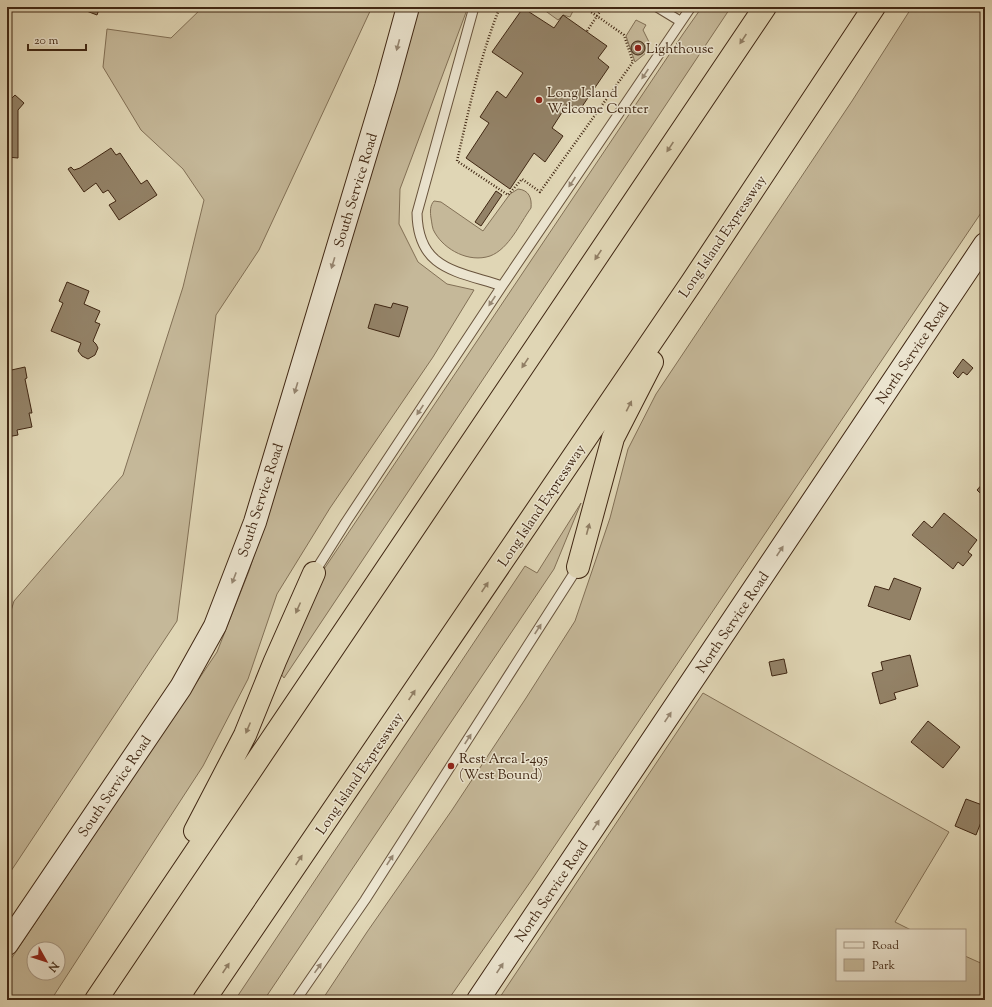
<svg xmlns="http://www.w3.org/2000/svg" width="992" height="1007" font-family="'Sorts Mill Goudy',serif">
<rect width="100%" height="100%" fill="#e0d6b5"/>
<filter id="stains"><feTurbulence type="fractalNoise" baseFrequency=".005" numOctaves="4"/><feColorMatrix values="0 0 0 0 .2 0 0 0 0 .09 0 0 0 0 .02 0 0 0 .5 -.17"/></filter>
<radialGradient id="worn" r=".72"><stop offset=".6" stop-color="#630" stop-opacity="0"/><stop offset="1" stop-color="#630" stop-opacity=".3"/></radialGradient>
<!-- green -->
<path fill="#c5b899" stroke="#827056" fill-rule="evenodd" d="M203,7H372L259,250L216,315L177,621L7,877V624L14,601L123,475L183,287L204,200L183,169L141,130L103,67L107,29L171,38Z
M418,7H468L400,189L399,224L418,262L447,284L474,290L433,357L330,508L277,594L248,679L203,766L51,1000H7V965L217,652L249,571L296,425ZM34,949H58V973H34Z
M540,7H575L570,17L563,15L558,20Z
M702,7H731L284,678L278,670L318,578L683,34Z
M912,7H985V207L533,878L448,1000H322L367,932L452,810L526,698L575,621L610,518L628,449L656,394L852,101Z
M636,20L646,25L643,30L650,44L647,52L635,62L626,36Z
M518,189C529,190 532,198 531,208C520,223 509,249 490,256C469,263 445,250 435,233C432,229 432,223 431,218C430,212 430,205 434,201L441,202L483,231L510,194Z
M581,503L554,569L264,1000H235L525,566L537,573Z
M703,693L949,832L895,922L911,930H837V980H965V956L985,965V1000H498Z"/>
<!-- building -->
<path fill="#938267" stroke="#402713" d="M76,7H100L97,15Z
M523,8L554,28L563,15L607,46L598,58L609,67L579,111L568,103L552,128L563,136L545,162L534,153L510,189L466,158L489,123L480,117L497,91L506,98L523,73L492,52Z
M631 48a7 7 0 1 1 14 0a7 7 0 1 1-14 0Z
M15,95L24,103L18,110V158L7,157V103Z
M111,148L116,155L120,153L141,184L147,180L157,195L119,220L109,205L116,201L108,190L103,193L96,183L84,192L68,169L71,167L74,170L80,168Z
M496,191L502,195L481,226L475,222Z
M67,282L89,291L84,304L100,311L95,322L100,324L93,341L96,344L98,348L95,355L88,359L82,356L78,351L81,343L51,331L63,303L59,301Z
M393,303L408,307L399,337L368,328L375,304L391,308Z
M963,359L973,368L967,375L963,372L958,378L953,373Z
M25,367L27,378L25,379L32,413H29L32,427L17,430L18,435L7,437V371Z
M985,481V498L977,490Z
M944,513L977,540L968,552L972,555L963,566L958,562L953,569L912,535L924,521L932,528Z
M894,578L921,588L910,620L868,606L875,586L889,590Z
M910,655L918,686L894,693L896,699L880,704L872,673L883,670L881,662Z
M784,659L787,673L772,676L769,662Z
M928,721L960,747L943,768L911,742Z
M966,799L985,806V812L976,835L955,826Z"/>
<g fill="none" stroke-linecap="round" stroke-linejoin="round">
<!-- lane casing -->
<g stroke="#68533c" stroke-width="11">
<path id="lane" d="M474,7L417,213C418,270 457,271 502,286
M657,7L680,21
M314,573L346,522L502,286L691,7
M296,1000L365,900L578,567"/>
</g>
<!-- secondary casing -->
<g stroke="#402713" stroke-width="24">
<path id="secondary" d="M7,944L181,687L215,626L255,522L386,87L408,7
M478,1000L985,244"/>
</g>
<!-- highway casing -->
<g stroke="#402713" stroke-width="24">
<path id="highway" d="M578,567L613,438L652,362
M195,831L245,735L275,661L314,573
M96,1000L765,7
M204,1000L692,282L874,7"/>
</g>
<!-- path -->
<path stroke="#402713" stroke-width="2.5" stroke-dasharray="1 2" stroke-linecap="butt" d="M500,7C480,56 469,109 457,161L508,195L522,179L540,192L633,62L624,35L584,7
M587,31L603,7"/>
<!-- lane -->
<use href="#lane" stroke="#ebe4cf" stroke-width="9"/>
<!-- secondary -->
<use href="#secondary" stroke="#ebe4cf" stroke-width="22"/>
<!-- highway -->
<use href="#highway" stroke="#e0d6b5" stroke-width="22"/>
</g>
<!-- one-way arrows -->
<defs><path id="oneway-solid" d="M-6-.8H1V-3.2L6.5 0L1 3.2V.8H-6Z"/></defs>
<g fill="#907e64">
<use href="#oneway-solid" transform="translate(743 39) rotate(124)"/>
<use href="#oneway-solid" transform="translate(670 147) rotate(124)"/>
<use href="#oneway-solid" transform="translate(598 255) rotate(124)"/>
<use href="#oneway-solid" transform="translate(525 363) rotate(124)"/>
<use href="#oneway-solid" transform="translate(629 406) rotate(-63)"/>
<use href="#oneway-solid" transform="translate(588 529) rotate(-75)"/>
<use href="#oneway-solid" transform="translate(485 587) rotate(-56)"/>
<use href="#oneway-solid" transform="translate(298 608) rotate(114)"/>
<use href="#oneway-solid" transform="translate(412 695) rotate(-56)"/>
<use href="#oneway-solid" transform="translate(248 728) rotate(113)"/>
<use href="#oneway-solid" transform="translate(299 860) rotate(-56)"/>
<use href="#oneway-solid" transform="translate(226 968) rotate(-56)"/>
</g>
<g fill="#968671">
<use href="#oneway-solid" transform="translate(398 45) rotate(105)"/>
<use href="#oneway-solid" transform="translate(645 74) rotate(124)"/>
<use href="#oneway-solid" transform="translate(572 182) rotate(124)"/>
<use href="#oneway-solid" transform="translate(333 263) rotate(107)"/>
<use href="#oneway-solid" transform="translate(492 301) rotate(124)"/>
<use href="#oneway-solid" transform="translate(296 388) rotate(107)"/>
<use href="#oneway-solid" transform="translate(420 410) rotate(124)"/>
<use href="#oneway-solid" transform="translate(780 551) rotate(-56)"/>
<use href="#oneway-solid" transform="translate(234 578) rotate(111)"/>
<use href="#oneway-solid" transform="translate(538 629) rotate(-57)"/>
<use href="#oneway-solid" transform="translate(668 717) rotate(-56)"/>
<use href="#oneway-solid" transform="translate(468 739) rotate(-57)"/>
<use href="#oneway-solid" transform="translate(596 825) rotate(-56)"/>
<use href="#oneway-solid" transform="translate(390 860) rotate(-57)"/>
<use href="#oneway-solid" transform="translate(318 968) rotate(-55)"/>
<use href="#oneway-solid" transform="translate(500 968) rotate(-56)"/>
</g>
<!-- markers -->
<g fill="#8f2418" stroke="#ebe4cf" stroke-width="1.5">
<circle cx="638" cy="48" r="4"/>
<circle cx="539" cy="100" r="4"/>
<circle cx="451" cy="766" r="4"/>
</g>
<g text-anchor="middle" stroke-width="3" stroke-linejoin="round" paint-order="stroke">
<!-- poi labels -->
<g font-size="14" fill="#402713" stroke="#ebe4cf" text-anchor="start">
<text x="646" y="53">Lighthouse</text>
<text x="547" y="97">Long Island<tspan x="547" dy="16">Welcome Center</tspan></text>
<text x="459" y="763">Rest Area I-495<tspan x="459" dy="16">(West Bound)</tspan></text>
</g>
<!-- street labels -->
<g font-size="14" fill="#402713" stroke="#ebe4cf">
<text transform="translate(355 190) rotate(-73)" y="5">South Service Road</text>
<text transform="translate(722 236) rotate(-56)" y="5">Long Island Expressway</text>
<text transform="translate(912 353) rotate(-56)" y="5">North Service Road</text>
<text transform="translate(260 500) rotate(-72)" y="5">South Service Road</text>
<text transform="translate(541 505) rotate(-56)" y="5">Long Island Expressway</text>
<text transform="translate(732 622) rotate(-56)" y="5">North Service Road</text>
<text transform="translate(359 773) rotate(-56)" y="5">Long Island Expressway</text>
<text transform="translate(114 786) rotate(-56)" y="5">South Service Road</text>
<text transform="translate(551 891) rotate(-56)" y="5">North Service Road</text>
</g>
</g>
<!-- margin -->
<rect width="992" height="1007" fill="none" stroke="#e0d6b5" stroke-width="24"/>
<rect x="8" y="8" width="976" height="991" fill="none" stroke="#402713" stroke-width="2"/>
<rect x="12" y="12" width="968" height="983" fill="none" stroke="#402713"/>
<!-- legend -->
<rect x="836" y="929" width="130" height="52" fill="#ebe4cf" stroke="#a79884"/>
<rect x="844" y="942" width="20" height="6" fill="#ebe4cf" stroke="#a79884"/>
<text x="872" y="949" font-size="12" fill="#402713">Road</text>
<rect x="844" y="959" width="20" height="12" fill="#c5b899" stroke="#a79884"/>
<text x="872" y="969" font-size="12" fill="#402713">Park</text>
<!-- north arrow -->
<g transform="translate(46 961) rotate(129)"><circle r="19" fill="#ebe4cf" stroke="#a79884"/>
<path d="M0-3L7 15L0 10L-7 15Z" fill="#8f2418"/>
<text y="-6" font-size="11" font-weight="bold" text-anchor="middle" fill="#402713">N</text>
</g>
<!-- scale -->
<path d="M28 44v6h58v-6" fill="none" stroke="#402713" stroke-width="2"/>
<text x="34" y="44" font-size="12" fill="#402713" stroke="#ebe4cf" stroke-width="3" paint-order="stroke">20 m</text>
<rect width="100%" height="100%" filter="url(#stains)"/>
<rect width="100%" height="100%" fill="url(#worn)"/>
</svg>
